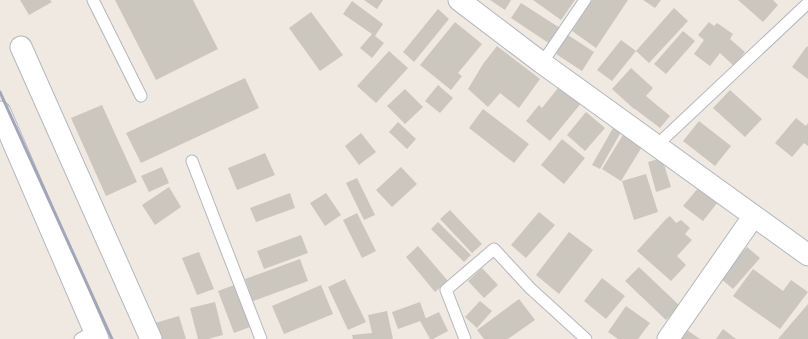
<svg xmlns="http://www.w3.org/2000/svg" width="808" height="339" font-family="'Varela Round',sans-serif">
<rect width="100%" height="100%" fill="#efe9e1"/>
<!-- building -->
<path fill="#cbc7bf" d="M20,0H50L52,2L29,15Z
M115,0H193L218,49L156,80Z
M364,0H383L377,9Z
M490,0H511L505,10Z
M533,0H575L561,20Z
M592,0H628L596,48L572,31Z
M643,0H661L655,8Z
M738,0H773L778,5L763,22Z
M352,1L383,24L375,36L384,43L372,58L360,48L372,34L343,14Z
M521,3L560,28L550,44L511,18Z
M674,8L688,21L649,63L636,51Z
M438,9L449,19L414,62L403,52Z
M311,12L343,55L320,71L289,28Z
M455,22L482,44L458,73L462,76L451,90L420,65Z
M709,22L714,26L717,23L733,34L730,39L745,52L734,66L720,53L710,66L694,54L704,40L698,35Z
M683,31L695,41L666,74L654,64Z
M568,35L594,52L582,71L556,54Z
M621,40L636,51L612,81L597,70Z
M497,46L540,79L519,108L500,93L488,107L468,89L483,64Z
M807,46L808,47V79L792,67Z
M389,51L408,68L376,103L357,86Z
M631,68L653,88L646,96L670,116L660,128L635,109H634L612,89Z
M245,78L259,108L141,163L126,133Z
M562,83L583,101L550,141L526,121L539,105L542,108Z
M438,85L453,98L440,113L425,101Z
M405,89L423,107L405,124L387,106Z
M730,90L762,119L745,137L713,108Z
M102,105L137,182L106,196L71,118Z
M483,109L529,144L514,163L469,128Z
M586,112L605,128L585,151L567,135Z
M796,118L806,126L808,123V146L804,143L792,157L775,143Z
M617,121L625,125L600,169L592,165Z
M699,121L731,146L715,166L683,141Z
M398,122L416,139L407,149L389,132Z
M626,130L645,142L621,181L602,169Z
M361,133L376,152L359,165L345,146Z
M562,139L585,158L564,184L541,165Z
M265,153L275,175L237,190L228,168Z
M662,158L671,187L656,192L648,162Z
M162,167L169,183L149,192L141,176Z
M401,167L417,184L392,207L376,190Z
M646,174L658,212L634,220L622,181Z
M357,178L375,215L364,220L346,183Z
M169,187L181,207L155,225L142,205Z
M699,187L718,202L703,221L683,206Z
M290,193L295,208L256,222L250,208Z
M326,193L341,215L325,226L310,203Z
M450,210L482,244L472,253L440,219Z
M539,212L555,225L526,258L511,245Z
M357,213L376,251L362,258L343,220Z
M670,216L676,223L681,220L690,228L685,234L692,240L677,256L686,265L671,281L637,251L667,218Z
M438,222L471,255L464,262L431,229Z
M569,232L593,250L559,294L536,275Z
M301,235L308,253L264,269L257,251Z
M418,246L448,281L435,292L406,257Z
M747,247L760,258L733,289L720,278Z
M199,252L214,289L197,295L182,258Z
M300,259L308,281L253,301L245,279Z
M639,267L680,306L666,320L625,281Z
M482,268L498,285L484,298L468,281Z
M753,269L783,291L791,280L808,292L780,329L733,296Z
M602,278L625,296L606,319L584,301Z
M345,279L366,322L348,330L328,287Z
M234,285L250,327L234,333L218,291Z
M321,285L333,314L284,334L272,306Z
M519,299L535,320L508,339H484L477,330Z
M480,301L492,311L477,328L465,317Z
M215,302L223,335L208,339H198L190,308Z
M420,302L426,319L398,329L392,312Z
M808,304V339H778Z
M626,306L650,323L638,339H618L608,332Z
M387,311L393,339H353L352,335L372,333L368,315Z
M439,312L448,331L433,339H430L420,321Z
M179,316L186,339H160L155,323Z
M684,328L700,339H676Z
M723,329L736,339H716Z"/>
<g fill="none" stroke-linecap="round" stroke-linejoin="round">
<!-- lane casing -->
<g stroke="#b4b7c1" stroke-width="13">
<path id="lane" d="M93,0L141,96
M542,63L585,0
M657,145L808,3
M192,161L261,339
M80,339L94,331
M465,339L446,290L494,249L530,288L586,339"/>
</g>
<!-- street casing -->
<g stroke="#b4b7c1" stroke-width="23">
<path id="street" d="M459,0L542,63L808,255
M21,47L151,339
M0,112L98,339
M668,339L753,217"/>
</g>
<!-- lane -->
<use href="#lane" stroke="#fff" stroke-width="11"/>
<!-- street -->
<use href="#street" stroke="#fff" stroke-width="21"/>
<!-- rail -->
<path stroke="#a3a6b8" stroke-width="3" d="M0,92L112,339"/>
</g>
</svg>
